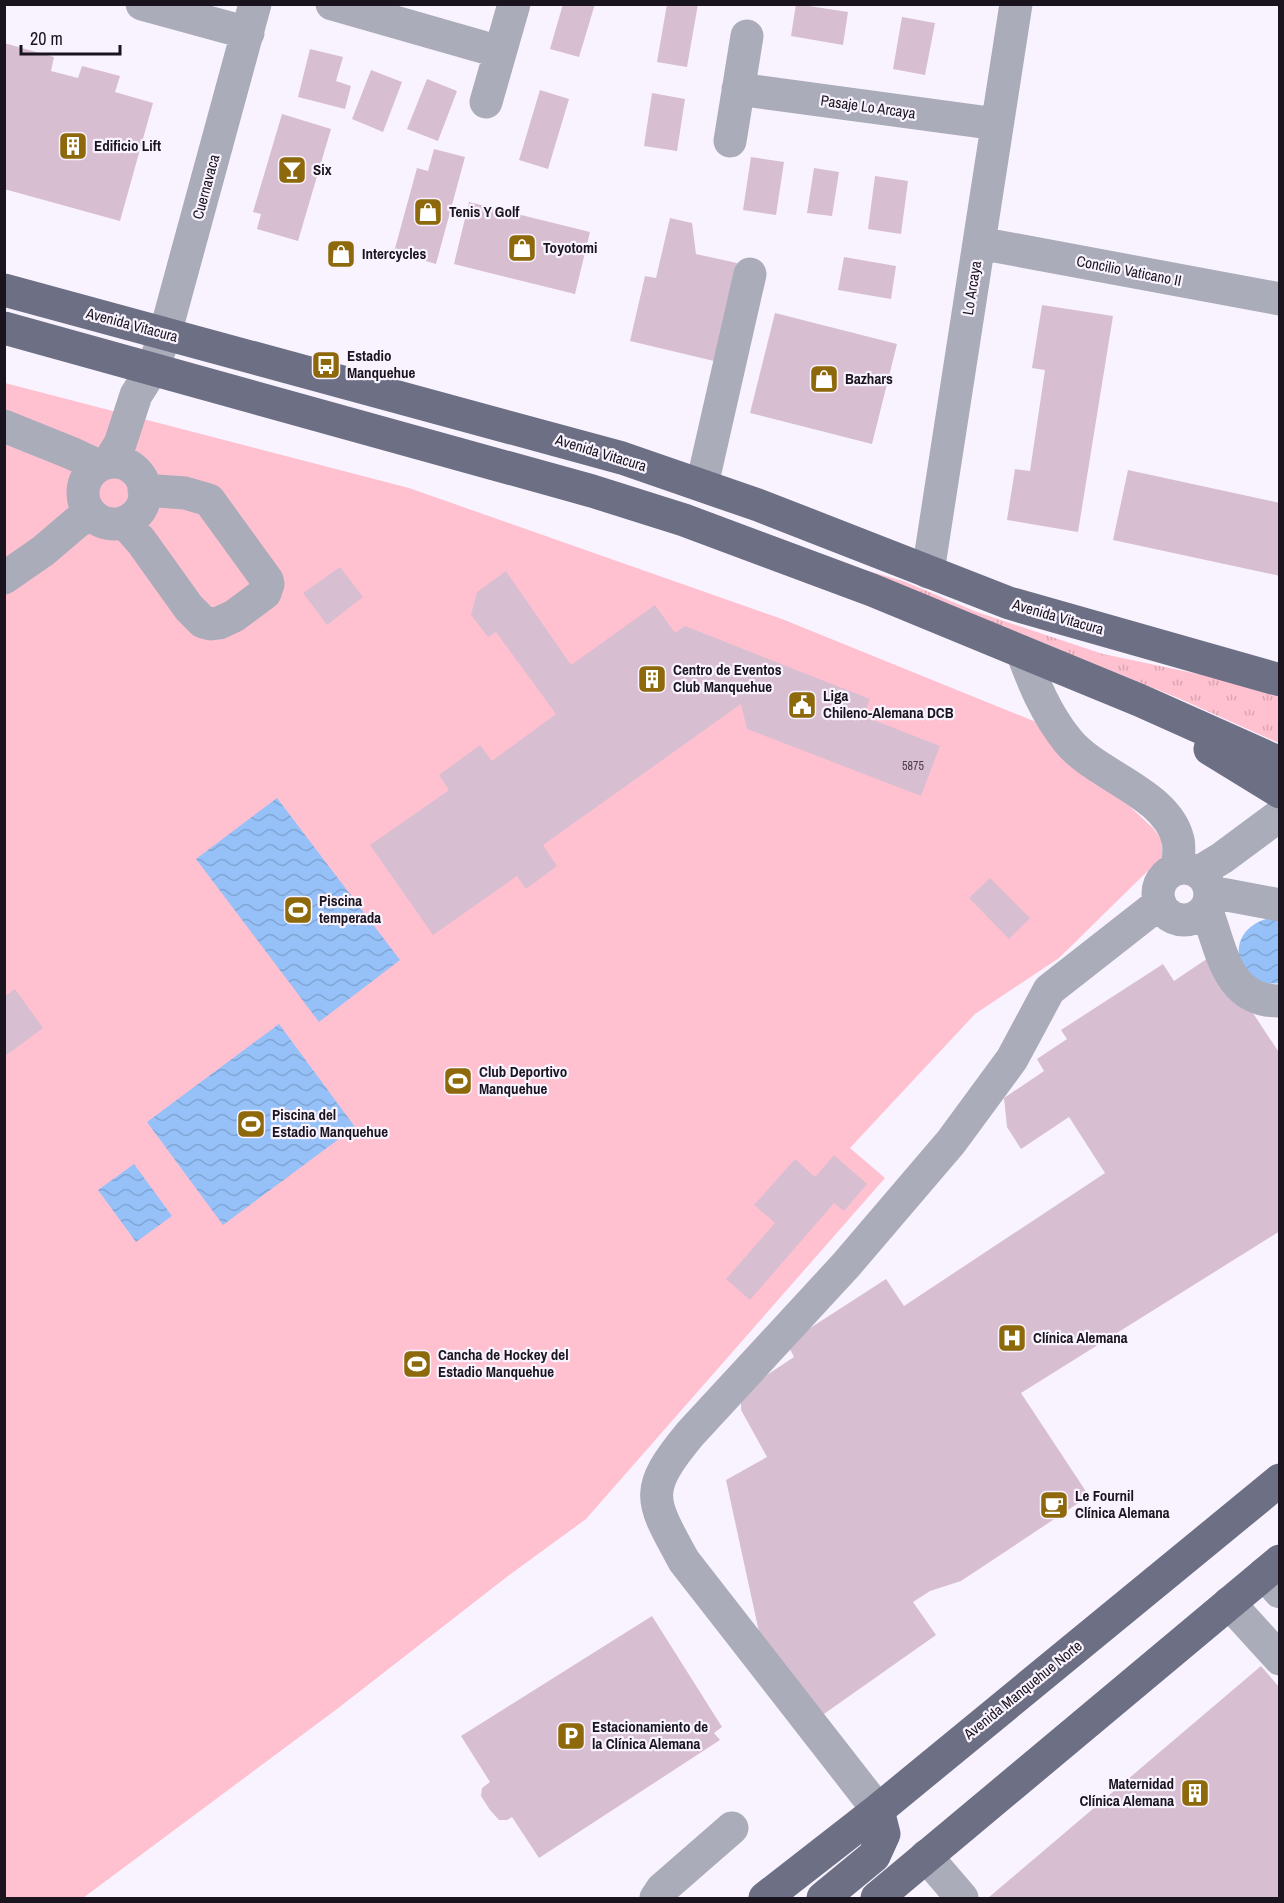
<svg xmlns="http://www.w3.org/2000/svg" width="1284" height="1903" font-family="'Archivo Narrow',sans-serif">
<defs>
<pattern id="park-tufts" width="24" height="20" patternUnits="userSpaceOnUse" patternTransform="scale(1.5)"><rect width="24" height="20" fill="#ffc1d0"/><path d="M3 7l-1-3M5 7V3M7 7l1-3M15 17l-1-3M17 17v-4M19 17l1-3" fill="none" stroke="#daa5b2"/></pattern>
<pattern id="water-waves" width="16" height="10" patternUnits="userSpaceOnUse" patternTransform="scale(1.5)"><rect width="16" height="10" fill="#95c1f8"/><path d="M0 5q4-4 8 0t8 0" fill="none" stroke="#80a5d4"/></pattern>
</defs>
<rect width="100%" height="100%" fill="#f9f3ff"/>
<!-- grass -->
<path fill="#ffc1d0" d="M5,383L409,488L782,619L1041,724L1153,828L1162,840V857L1059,958L975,1014L850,1148L885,1178L586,1519L508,1576L337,1709L83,1898H5Z"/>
<!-- park -->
<path fill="url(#park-tufts)" d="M865,570L903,581L977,612L1103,654L1217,678L1279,697V743L1178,698Z"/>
<!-- water -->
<path fill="url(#water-waves)" d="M277,798L400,960L319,1022L196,859Z
M1266,919L1279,920V983C1236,990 1221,933 1266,919Z
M279,1024L355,1127L223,1225L147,1122Z
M134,1164L172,1216L136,1242L98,1190Z"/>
<!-- building -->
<path fill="#d8bed1" d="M563,4H595L579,57L550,49Z
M667,4H698L687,67L657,62Z
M796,4L848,12L843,45L791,36Z
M902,17L935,23L925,75L893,69Z
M4,43L54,57L51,71L78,78L82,66L120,76L115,92L153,103L120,221L4,189Z
M310,49L343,57L336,81L351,86L345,109L298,97Z
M371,70L402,82L383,132L352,119Z
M427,79L457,91L438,141L407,129Z
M540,90L569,99L548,169L519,160Z
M652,93L685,99L677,151L644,146Z
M282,114L331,129L298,241L257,229L261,214L253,212Z
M434,149L465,157L436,264L394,252L417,168L428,171Z
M751,157L784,162L776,215L743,210Z
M814,168L839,172L832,216L807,213Z
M875,176L908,181L901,234L868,229Z
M469,202L590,232L575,294L454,264Z
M670,218L692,223L696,254L737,263L714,361L630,341L645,276L656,278Z
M844,257L896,266L891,299L838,290Z
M1042,305L1113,316L1078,532L1007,520L1015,469L1030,471L1045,370L1032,368Z
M775,313L897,344L872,444L750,413Z
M1128,470L1280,503V576L1113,540Z
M340,567L363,597L327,625L303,593Z
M506,571L571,665L655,605L675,633L685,626L870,699L863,716L940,746L921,796L747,729L741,704L543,845L557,866L526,889L517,876L433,935L370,845L449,790L439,775L480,745L492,761L556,714L496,632L488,637L471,615L477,592Z
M990,878L1030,918L1009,939L969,898Z
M1214,954L1280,1054V1231L1021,1393L1089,1496L961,1581L930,1591L913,1602L936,1635L814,1721L762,1646L726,1480L767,1457L741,1410V1392L794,1357L787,1343L886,1279L904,1306L1105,1173L1069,1117L1021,1149L1007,1127L1004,1098L1044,1071L1037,1059L1067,1039L1061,1030L1163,964L1174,981Z
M15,989L43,1028L4,1057V997Z
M834,1155L867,1184L844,1211L834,1203L750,1300L726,1279L775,1223L754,1205L795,1159L815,1177Z
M652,1616L722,1727L714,1733L720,1740L539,1858L512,1817L507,1820H499L490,1810L481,1796L482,1788L490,1782L461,1736Z
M1261,1666L1280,1688V1898H988Z"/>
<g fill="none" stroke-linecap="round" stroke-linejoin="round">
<!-- minor -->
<path stroke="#abacb9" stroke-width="33" d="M142,4L248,33
M332,4L500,52
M738,89L997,124
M486,102L514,4
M730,141L747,36
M979,243L1280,299
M4,426L71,453L99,466
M83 493a31 31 0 1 1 62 0a31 31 0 1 1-62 0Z
M108,463L120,444L136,395L153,368L165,334L255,4
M702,485L750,274
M124,522L141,541L189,608L203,622L211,624L219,623L234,616L265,593L268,584L267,580L209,500L185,493L144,490
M928,572L1016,4
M4,578L43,551L77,522L91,514
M1022,652C1034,684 1046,714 1068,741C1096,776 1167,793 1178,840C1180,848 1178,859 1178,868
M1158 894a26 26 0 1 1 52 0a26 26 0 1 1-52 0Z
M1199,872L1222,858L1280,815
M1211,892L1280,905
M1206,909C1222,949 1226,1002 1280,1001
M1264,1574L1280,1592
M1229,1603L1280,1659
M878,1810L684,1561C650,1499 643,1491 690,1434L846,1265L951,1142L1012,1059L1049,990L1160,903
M926,1856L962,1898
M656,1898L662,1889L732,1828"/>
<!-- major -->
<path stroke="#6d6f85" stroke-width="33" d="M4,290L622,458L758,505L1009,603L1280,680
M4,328L592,491L684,520L872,590L1139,700L1280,763
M1210,749L1280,792
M765,1898L878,1810L1280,1480
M823,1898L874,1856L884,1834L878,1810
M877,1898L1280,1561"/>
</g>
<!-- icons -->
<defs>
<g id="building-square" transform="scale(1.5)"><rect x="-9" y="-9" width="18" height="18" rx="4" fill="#8d690b" stroke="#f9f3ff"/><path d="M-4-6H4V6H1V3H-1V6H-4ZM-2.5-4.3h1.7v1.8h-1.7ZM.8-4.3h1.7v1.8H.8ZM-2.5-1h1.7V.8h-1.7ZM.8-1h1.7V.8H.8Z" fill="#fff"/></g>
<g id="bar-square" transform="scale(1.5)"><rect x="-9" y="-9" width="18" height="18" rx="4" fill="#8d690b" stroke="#f9f3ff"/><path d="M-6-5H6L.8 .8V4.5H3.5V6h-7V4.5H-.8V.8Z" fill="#fff"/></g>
<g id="shop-square" transform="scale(1.5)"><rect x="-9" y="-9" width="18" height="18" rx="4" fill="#8d690b" stroke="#f9f3ff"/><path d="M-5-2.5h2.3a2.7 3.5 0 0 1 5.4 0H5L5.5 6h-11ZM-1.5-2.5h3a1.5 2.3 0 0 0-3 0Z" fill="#fff"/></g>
<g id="bus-square" transform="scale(1.5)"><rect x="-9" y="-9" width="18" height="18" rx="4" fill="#8d690b" stroke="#f9f3ff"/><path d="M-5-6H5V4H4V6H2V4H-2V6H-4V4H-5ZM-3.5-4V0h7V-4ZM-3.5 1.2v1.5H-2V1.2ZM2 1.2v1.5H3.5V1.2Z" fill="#fff"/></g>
<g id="civic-square" transform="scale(1.5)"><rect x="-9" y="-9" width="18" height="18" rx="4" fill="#8d690b" stroke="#f9f3ff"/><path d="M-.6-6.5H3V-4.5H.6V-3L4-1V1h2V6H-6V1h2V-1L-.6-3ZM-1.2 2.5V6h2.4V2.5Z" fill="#fff"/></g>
<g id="stadium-square" transform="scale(1.5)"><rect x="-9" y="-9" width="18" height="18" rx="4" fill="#8d690b" stroke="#f9f3ff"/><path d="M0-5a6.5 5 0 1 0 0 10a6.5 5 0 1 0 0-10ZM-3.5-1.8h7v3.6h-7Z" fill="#fff"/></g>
<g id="hospital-square" transform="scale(1.5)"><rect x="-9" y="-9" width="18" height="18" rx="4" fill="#8d690b" stroke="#f9f3ff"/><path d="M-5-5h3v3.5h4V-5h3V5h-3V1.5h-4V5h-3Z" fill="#fff"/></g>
<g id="cafe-square" transform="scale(1.5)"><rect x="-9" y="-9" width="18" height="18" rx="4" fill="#8d690b" stroke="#f9f3ff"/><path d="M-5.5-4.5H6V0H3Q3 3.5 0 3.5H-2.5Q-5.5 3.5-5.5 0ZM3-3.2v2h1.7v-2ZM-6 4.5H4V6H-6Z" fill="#fff"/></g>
<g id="parking-square" transform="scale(1.5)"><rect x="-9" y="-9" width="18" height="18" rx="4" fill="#8d690b" stroke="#f9f3ff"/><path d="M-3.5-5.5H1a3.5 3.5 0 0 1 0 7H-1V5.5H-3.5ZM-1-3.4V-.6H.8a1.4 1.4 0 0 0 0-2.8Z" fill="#fff"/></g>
</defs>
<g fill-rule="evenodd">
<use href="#building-square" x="73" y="146"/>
<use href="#bar-square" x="292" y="170"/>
<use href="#shop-square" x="428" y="212"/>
<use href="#shop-square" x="522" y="248"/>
<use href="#shop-square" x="341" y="254"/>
<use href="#bus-square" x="326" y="365"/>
<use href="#shop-square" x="824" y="379"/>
<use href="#building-square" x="652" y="679"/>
<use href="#civic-square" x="802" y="705"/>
<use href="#stadium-square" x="298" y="910"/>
<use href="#stadium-square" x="458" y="1081"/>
<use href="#stadium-square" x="251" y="1124"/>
<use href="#hospital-square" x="1012" y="1338"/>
<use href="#stadium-square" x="417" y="1364"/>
<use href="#cafe-square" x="1054" y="1505"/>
<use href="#parking-square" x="571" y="1736"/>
<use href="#building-square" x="1195" y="1793"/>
</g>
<g text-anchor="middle" stroke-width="4.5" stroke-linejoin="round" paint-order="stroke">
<!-- number labels -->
<g font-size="12" fill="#493e4a">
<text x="913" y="770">5875</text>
</g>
<!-- street labels -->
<g font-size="15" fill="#19141d" stroke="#f9f3ff">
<text transform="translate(868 107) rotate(8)" y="5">Pasaje Lo Arcaya</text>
<text transform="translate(206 187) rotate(-75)" y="5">Cuernavaca</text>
<text transform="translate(1129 271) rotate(11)" y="5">Concilio Vaticano II</text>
<text transform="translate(972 288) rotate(-81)" y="5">Lo Arcaya</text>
<text transform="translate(132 325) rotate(15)" y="5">Avenida Vitacura</text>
<text transform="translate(601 453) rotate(17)" y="5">Avenida Vitacura</text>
<text transform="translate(1058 617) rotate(16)" y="5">Avenida Vitacura</text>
<text transform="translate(1023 1690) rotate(-39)" y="5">Avenida Manquehue Norte</text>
</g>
<!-- poi labels -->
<g font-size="15" font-weight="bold" fill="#19141d" stroke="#f9f3ff" text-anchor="start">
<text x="94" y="151">Edificio Lift</text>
<text x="313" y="175">Six</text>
<text x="449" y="217">Tenis Y Golf</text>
<text x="543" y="253">Toyotomi</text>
<text x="362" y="259">Intercycles</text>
<text x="347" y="361">Estadio<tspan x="347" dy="17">Manquehue</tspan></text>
<text x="845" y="384">Bazhars</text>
<text x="673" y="675">Centro de Eventos<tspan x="673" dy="17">Club Manquehue</tspan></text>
<text x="823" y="701">Liga<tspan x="823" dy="17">Chileno-Alemana DCB</tspan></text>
<text x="319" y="906">Piscina<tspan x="319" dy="17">temperada</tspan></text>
<text x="479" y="1077">Club Deportivo<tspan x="479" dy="17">Manquehue</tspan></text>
<text x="272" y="1120">Piscina del<tspan x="272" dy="17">Estadio Manquehue</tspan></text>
<text x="1033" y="1343">Clínica Alemana</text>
<text x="438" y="1360">Cancha de Hockey del<tspan x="438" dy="17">Estadio Manquehue</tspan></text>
<text x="1075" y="1501">Le Fournil<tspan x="1075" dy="17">Clínica Alemana</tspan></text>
<text x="592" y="1732">Estacionamiento de<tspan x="592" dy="17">la Clínica Alemana</tspan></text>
<text x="1174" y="1789" text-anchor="end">Maternidad<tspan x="1174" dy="17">Clínica Alemana</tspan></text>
</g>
</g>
<!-- border -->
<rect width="1284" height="1903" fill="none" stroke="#19141d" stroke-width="12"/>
<!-- scale -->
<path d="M21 45v9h99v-9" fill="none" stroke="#19141d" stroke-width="3"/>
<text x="30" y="45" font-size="18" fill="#19141d" stroke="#f9f3ff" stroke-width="4.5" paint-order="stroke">20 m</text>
</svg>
